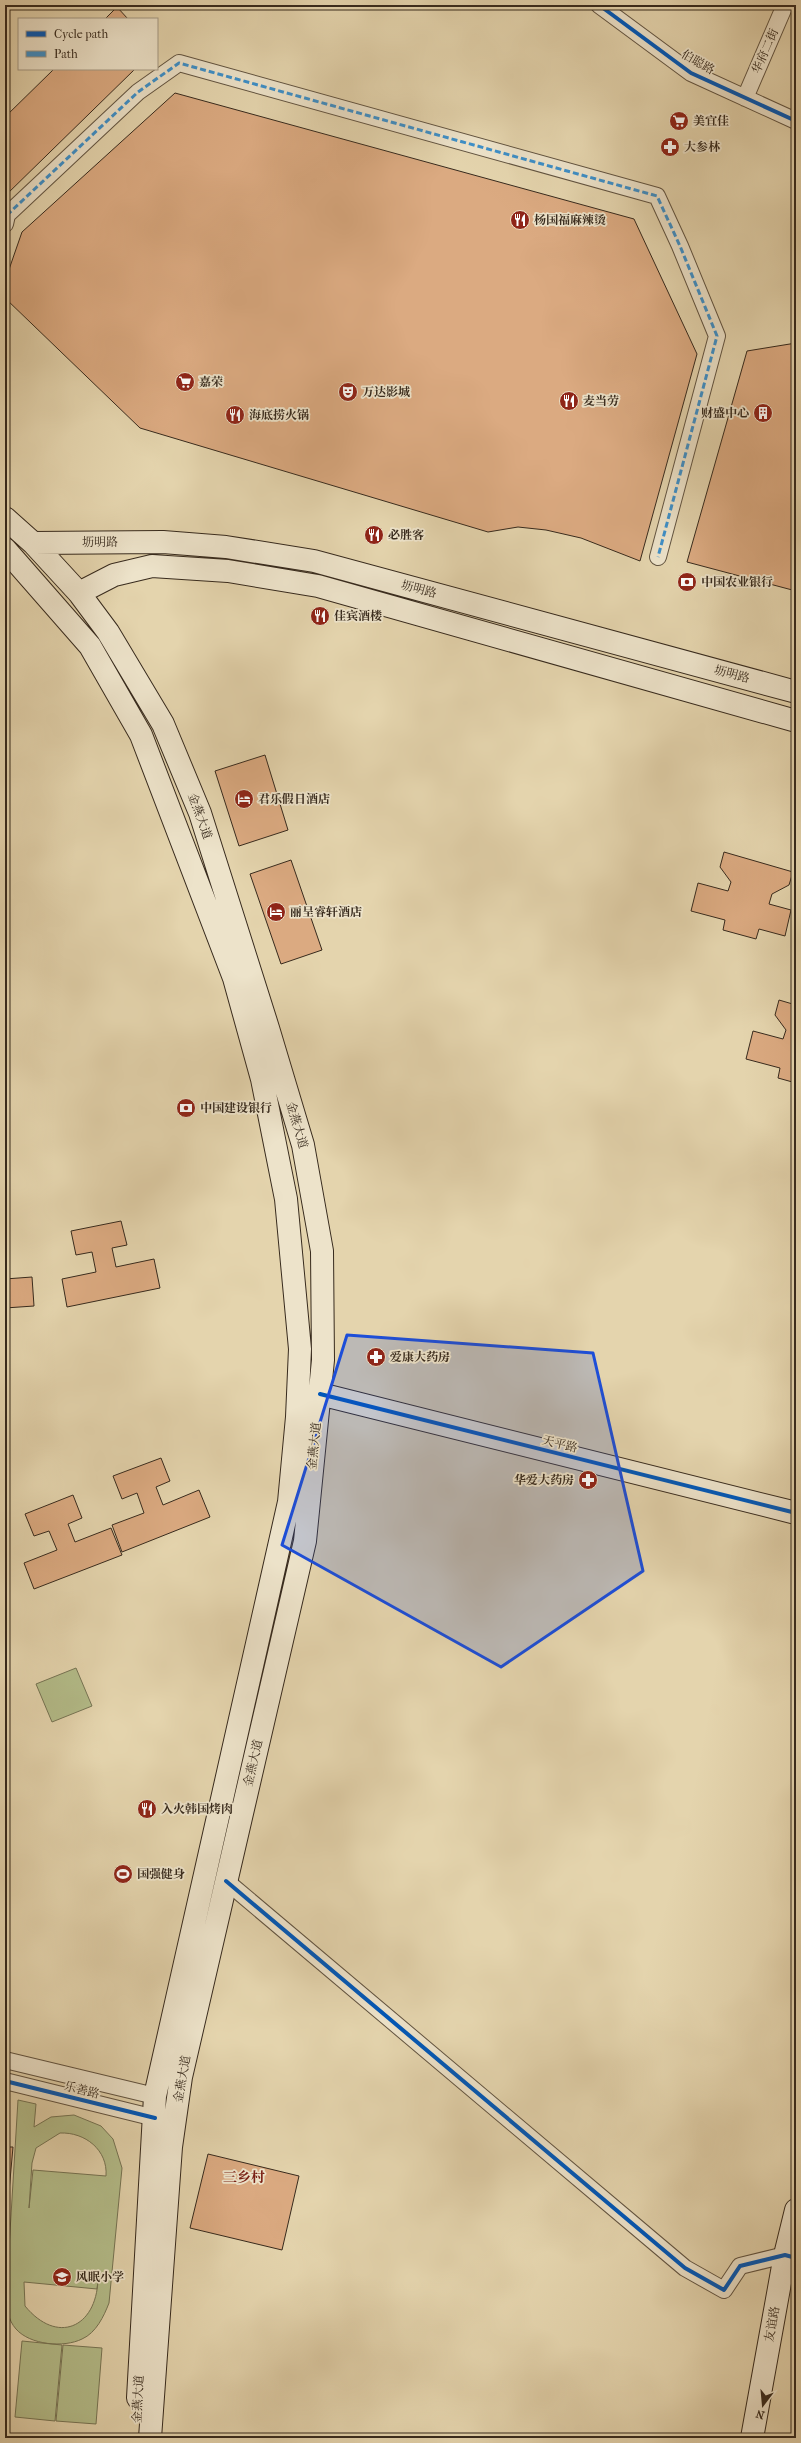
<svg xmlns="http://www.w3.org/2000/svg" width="801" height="2443" font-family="'IM FELL French Canon','Noto Serif SC',serif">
<rect width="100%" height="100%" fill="#e4d4ad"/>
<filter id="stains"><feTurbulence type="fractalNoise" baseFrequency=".005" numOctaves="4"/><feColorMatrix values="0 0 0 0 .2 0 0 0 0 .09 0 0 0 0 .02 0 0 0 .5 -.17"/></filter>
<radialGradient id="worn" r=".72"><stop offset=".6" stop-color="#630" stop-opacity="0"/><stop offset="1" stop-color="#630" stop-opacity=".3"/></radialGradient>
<!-- green -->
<path fill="#b4bd8a" stroke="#767454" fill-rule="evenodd" d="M76,1668L92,1706L52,1722L36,1684Z
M18,2100L36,2104L34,2127L51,2117L74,2115L101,2126L113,2139L122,2168L109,2303C104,2316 96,2333 82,2339C64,2348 30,2345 16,2329C8,2320 7,2309 6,2298ZM60,2133C85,2132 108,2150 106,2176L33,2170L29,2208L32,2163L36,2148ZM98,2280C96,2328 57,2345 25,2306L24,2282L97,2289Z
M22,2341L62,2345L55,2421L15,2417Z
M63,2345L102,2348L96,2424L56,2421Z"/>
<!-- building -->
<path fill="#dbaa81" stroke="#372a1d" d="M117,7L128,19H105Z
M54,69H135L5,196V117Z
M175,93L634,219L697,354L640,561L581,538L546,530L518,527L488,532L140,428L5,298V281L22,232Z
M796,343V591L687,562L747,351Z
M265,755L288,830L239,846L215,771Z
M724,852L793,872L789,885L772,894L769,904L791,910L785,936L759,929L756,939L723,930L725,920L691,911L698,883L728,891L731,882L720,867Z
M291,860L322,950L281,964L250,874Z
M779,1000L796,1005V1083L778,1078L780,1068L746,1059L753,1031L783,1039L786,1030L775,1015Z
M121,1221L127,1245L112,1248L116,1267L154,1259L160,1288L67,1307L62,1279L96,1272L92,1252L76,1255L71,1231Z
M32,1277L34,1306L5,1308V1279Z
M161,1458L170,1481L156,1487L163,1505L199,1490L210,1517L122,1552L112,1525L144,1513L137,1493L122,1499L113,1476Z
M73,1495L82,1518L68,1524L75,1542L111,1528L122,1555L34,1589L24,1563L57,1550L49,1531L34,1536L25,1514Z
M5,2147H13L5,2236Z
M208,2154L299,2176L282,2250L190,2228Z"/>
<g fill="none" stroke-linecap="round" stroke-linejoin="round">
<!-- street casing -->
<g stroke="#625441" stroke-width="18">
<path id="street" d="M599,5L691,73L796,121
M745,98L785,5
M5,224L7,215L138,92L179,63L657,196L680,246L717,336L658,557
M226,1881L685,2268L724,2290L740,2266L785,2255
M5,2060L155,2096
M5,2081L155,2118"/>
</g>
<!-- secondary casing -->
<g stroke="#372a1d" stroke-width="24">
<path id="secondary" d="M5,518L33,543L79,593L108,632L163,724L200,813L268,1028L303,1145L322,1251L323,1360L305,1541L181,2077L171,2147L150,2438
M33,543L163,542L226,547L314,561L796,692
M5,549L90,646L141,735L234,978L262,1079L286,1199L300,1349L297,1417L289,1502L155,2096L138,2398
M79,593L114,575L152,566L228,571L318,586L796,721
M320,1394L796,1513
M752,2438L785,2255L796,2210"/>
</g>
<!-- street -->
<use href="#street" stroke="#ede3ca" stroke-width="16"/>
<!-- secondary -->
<use href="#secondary" stroke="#ede3ca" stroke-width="22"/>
<!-- quiet -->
<path stroke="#3d90ca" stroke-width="3" stroke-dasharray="6 3" stroke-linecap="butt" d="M5,224L7,215L138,92L179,63L657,196L680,246L717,336L658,557"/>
<!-- cycleway casing -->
<g stroke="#ede3ca" stroke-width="6">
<path id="cycleway" d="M599,5L691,73L796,121
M320,1394L796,1513
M226,1881L685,2268L724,2290L740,2266L785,2255L796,2258
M5,2081L155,2118"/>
</g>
<!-- cycleway -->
<use href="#cycleway" stroke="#0057b8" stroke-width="4"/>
</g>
<!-- marked area -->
<path fill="#1d4ed8" fill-opacity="0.2" stroke="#1d4ed8" stroke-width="3" stroke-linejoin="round" d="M347,1335L593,1353L643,1571L501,1667L282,1545Z"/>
<!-- icons -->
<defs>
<g id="supermarket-disc" transform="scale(1)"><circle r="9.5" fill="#8f2418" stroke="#ede3ca"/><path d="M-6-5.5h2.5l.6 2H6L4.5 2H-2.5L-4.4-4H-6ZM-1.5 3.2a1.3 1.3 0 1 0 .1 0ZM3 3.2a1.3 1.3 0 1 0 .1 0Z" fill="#fff"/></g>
<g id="pharmacy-disc" transform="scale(1)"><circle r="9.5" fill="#8f2418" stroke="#ede3ca"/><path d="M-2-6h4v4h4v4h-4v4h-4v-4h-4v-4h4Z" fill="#fff"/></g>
<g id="restaurant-disc" transform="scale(1)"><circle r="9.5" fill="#8f2418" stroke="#ede3ca"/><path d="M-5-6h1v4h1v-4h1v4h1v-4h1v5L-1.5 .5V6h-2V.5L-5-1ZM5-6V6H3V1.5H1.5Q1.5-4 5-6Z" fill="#fff"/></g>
<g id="theatre-disc" transform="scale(1)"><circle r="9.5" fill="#8f2418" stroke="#ede3ca"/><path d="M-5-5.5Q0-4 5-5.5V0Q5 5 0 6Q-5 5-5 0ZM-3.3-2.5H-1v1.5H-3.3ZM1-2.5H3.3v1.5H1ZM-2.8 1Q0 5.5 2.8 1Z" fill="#fff"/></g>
<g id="building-disc" transform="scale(1)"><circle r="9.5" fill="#8f2418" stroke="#ede3ca"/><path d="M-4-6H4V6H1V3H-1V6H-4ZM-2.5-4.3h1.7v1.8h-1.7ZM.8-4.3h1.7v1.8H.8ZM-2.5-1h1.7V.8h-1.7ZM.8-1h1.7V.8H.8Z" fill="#fff"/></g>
<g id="bank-disc" transform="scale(1)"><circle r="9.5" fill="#8f2418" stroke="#ede3ca"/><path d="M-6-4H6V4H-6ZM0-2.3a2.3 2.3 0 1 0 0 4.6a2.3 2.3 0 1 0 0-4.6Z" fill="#fff"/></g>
<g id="hotel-disc" transform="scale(1)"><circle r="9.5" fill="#8f2418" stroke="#ede3ca"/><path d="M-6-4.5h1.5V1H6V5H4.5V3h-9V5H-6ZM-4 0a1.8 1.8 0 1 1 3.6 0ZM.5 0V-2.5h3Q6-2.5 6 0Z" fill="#fff"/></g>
<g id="stadium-disc" transform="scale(1)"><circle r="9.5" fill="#8f2418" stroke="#ede3ca"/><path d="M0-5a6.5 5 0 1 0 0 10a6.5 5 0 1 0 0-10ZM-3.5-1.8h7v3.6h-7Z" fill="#fff"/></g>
<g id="school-disc" transform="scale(1)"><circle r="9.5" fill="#8f2418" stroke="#ede3ca"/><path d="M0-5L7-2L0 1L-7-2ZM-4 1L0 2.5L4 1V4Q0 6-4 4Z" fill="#fff"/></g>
</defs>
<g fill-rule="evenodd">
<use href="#supermarket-disc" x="679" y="121"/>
<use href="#pharmacy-disc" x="670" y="147"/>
<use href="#restaurant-disc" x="520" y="220"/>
<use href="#supermarket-disc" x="185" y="382"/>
<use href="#theatre-disc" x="348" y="392"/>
<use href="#restaurant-disc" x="569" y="401"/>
<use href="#building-disc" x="763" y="413"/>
<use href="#restaurant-disc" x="235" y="415"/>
<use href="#restaurant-disc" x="374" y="535"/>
<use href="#bank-disc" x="687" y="582"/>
<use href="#restaurant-disc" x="320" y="616"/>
<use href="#hotel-disc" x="244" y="799"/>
<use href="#hotel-disc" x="276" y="912"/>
<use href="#bank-disc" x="186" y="1108"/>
<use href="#pharmacy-disc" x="376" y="1357"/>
<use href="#pharmacy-disc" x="588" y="1480"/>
<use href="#restaurant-disc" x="147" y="1809"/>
<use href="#stadium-disc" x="123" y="1874"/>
<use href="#school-disc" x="62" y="2277"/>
</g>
<g text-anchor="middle" stroke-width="3.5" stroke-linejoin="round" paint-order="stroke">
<!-- street labels -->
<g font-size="12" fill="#372a1d" stroke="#ede3ca">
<text transform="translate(765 51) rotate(-66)" y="4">华府二街</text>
<text transform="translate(698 62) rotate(30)" y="4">伯聪路</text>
<text x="100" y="546">坜明路</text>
<text transform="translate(419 589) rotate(15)" y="4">坜明路</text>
<text transform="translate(732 674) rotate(15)" y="4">坜明路</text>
<text transform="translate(200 816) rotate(70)" y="4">金燕大道</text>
<text transform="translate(297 1125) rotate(74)" y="4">金燕大道</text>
<text transform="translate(560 1444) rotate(14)" y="4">天平路</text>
<text transform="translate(314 1446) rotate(-84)" y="4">金燕大道</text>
<text transform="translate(253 1763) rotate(-77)" y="4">金燕大道</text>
<text transform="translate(182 2079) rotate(-80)" y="4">金燕大道</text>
<text transform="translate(82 2090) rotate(14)" y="4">乐善路</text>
<text transform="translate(772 2324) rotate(-80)" y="4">友谊路</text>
<text transform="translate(138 2399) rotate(-87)" y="4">金燕大道</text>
</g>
<!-- poi labels -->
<g font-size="12" font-weight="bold" fill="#372a1d" stroke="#ede3ca" text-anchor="start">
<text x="693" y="125">美宜佳</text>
<text x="684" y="151">大参林</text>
<text x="534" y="224">杨国福麻辣烫</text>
<text x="199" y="386">嘉荣</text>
<text x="362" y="396">万达影城</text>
<text x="583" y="405">麦当劳</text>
<text x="749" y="417" text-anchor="end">财盛中心</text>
<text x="249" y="419">海底捞火锅</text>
<text x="388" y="539">必胜客</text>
<text x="701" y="586">中国农业银行</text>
<text x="334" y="620">佳宾酒楼</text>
<text x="258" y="803">君乐假日酒店</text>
<text x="290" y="916">丽呈睿轩酒店</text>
<text x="200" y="1112">中国建设银行</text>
<text x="390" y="1361">爱康大药房</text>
<text x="574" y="1484" text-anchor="end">华爱大药房</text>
<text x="161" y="1813">入火韩国烤肉</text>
<text x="137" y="1878">国强健身</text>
<text x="76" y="2281">风眠小学</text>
</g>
<!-- quarter labels -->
<g font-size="14" font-weight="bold" fill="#7a1f14" stroke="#ede3ca">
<text x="244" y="2182">三乡村</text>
</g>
</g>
<!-- margin -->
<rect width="801" height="2443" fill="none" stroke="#e4d4ad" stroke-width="20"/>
<rect x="6" y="6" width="789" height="2431" fill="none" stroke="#372a1d" stroke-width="2"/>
<rect x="10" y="10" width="781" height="2423" fill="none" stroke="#372a1d"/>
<!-- legend -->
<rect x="18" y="18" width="140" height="52" fill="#ede3ca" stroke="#a49985"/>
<rect x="26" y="31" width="20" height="6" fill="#0057b8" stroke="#a49985"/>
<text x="54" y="38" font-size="12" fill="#372a1d">Cycle path</text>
<rect x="26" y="51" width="20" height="6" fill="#3d90ca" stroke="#a49985"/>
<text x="54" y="58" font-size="12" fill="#372a1d">Path</text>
<!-- north arrow -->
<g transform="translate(763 2405) rotate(196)" stroke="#ede3ca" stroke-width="3" paint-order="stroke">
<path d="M0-3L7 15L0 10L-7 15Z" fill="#372a1d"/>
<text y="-6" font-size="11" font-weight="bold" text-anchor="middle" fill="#372a1d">N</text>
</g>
<rect width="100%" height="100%" filter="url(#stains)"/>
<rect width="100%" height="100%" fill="url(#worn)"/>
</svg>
